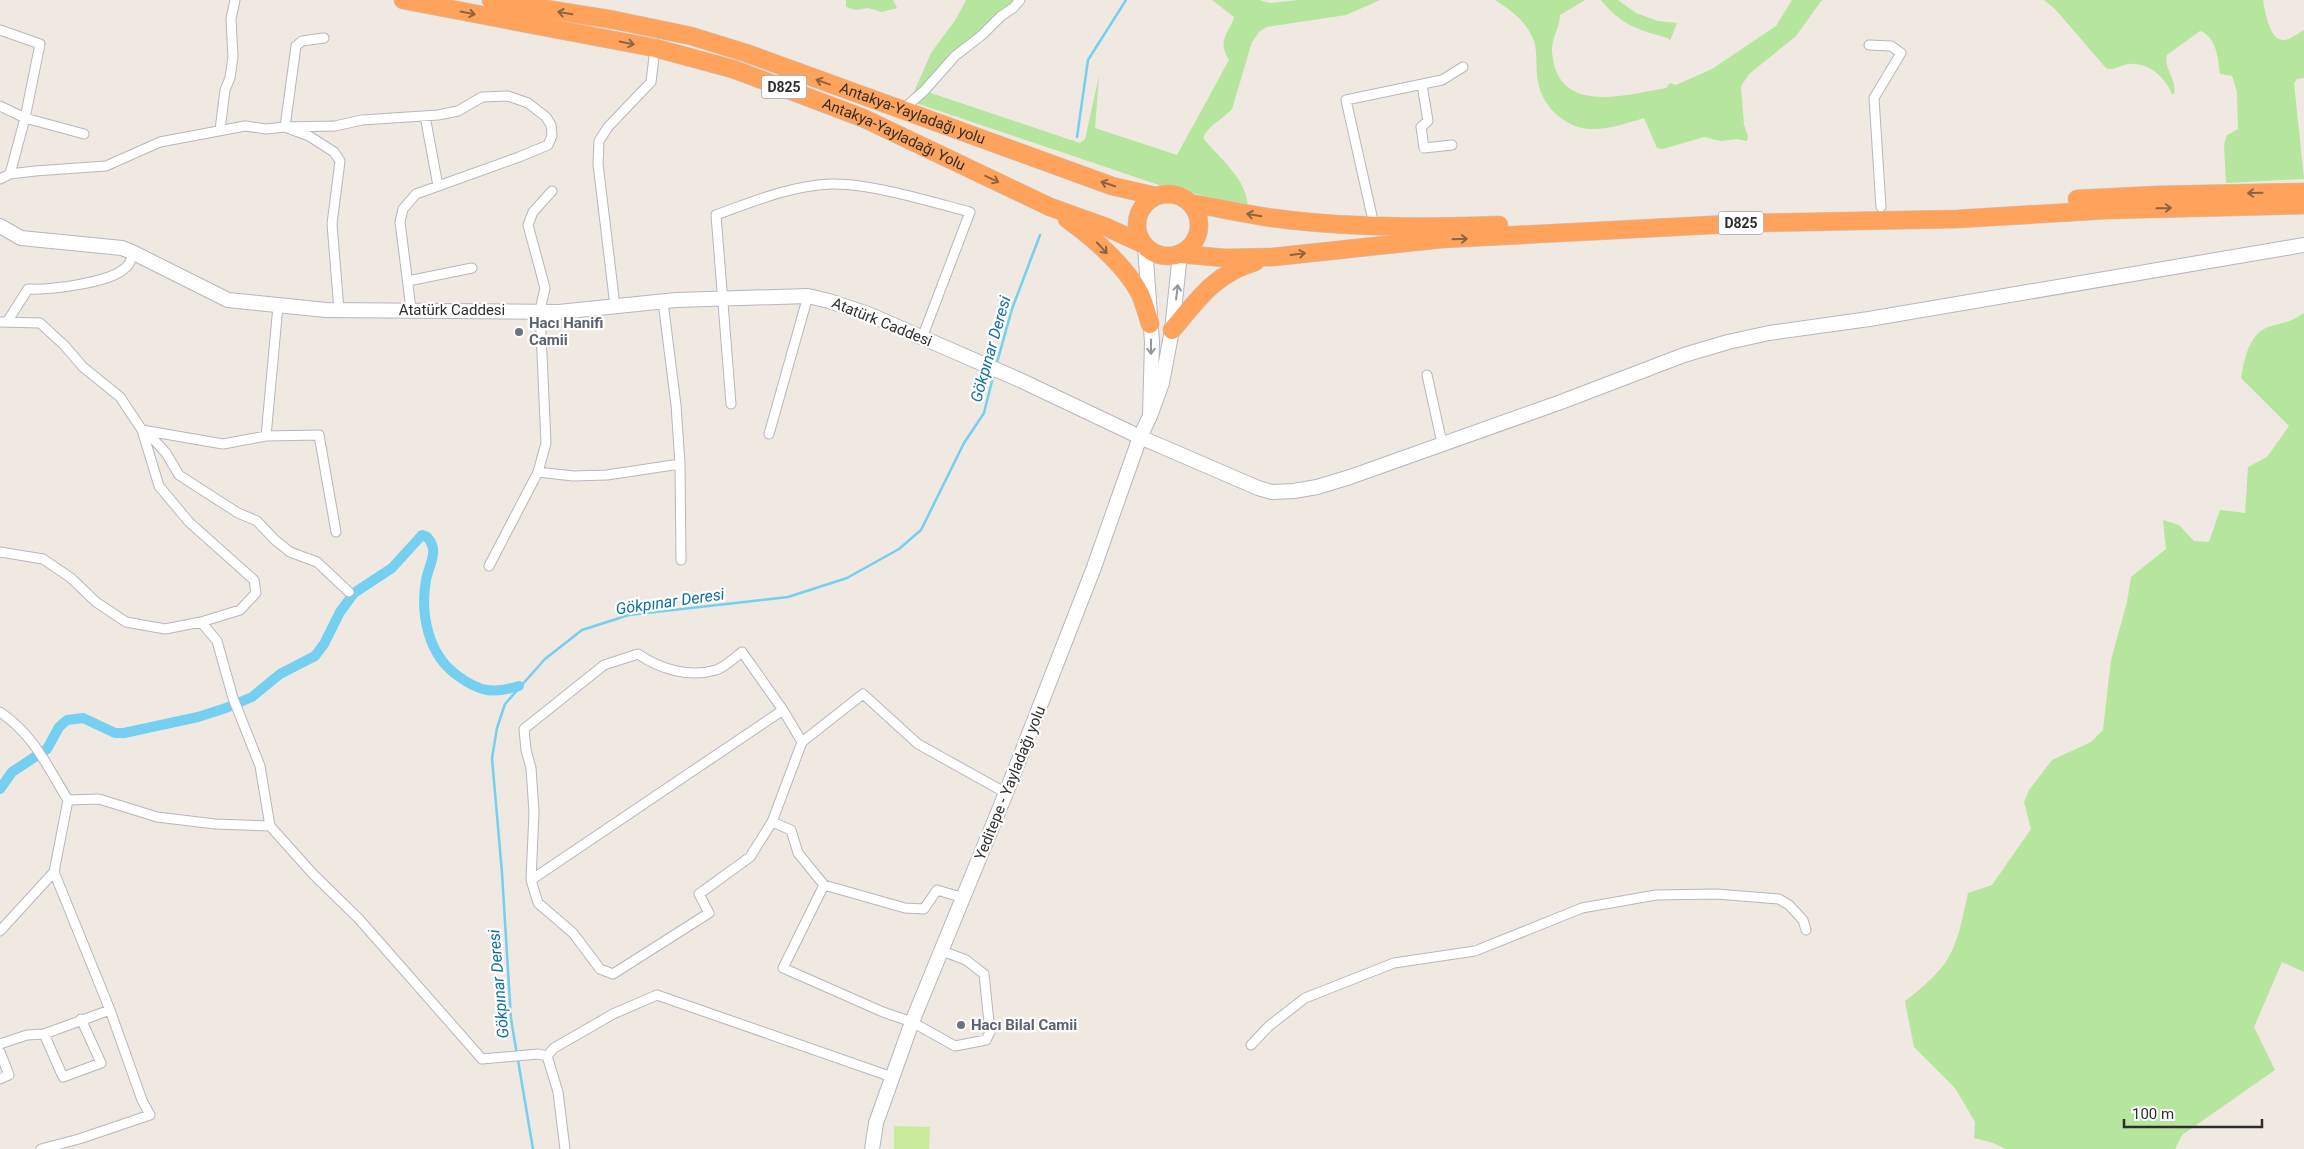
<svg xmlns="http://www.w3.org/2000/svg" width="2304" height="1149" font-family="Roboto,sans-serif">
<rect width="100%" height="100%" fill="#efe9e1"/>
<!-- green -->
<path fill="#b6e59e" d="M846,0H893L897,8L882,12L868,8L856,10L846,7Z
M966,0H1020L1001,16L925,91L1080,143L1085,139L1099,76L1095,128L1177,155L1229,60C1216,39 1230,33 1234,17L1212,0H1259L1270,3L1299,0H1380L1346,15L1267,27L1260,31L1252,42L1232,109C1223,119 1208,125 1203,138C1220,159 1246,178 1248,206L1162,186L910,101L931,53L956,19Z
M1495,0H1585L1560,15C1560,28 1551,38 1552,52C1557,116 1624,95 1666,88L1670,83L1676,85L1712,69L1776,26L1792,0H1822L1796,36L1749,74L1741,86L1744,125L1748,136L1747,141L1737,139L1721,141L1704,137L1663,149L1657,148L1644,118C1614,127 1584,139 1557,115C1549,108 1542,98 1539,86C1535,73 1538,52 1534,41C1527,22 1511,10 1495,0Z
M1601,0H1618L1636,13L1658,21L1677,23L1670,41L1668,38C1638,30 1621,25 1601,0Z
M2044,0H2263C2265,10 2269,40 2283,40C2289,41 2298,33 2304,30V78L2297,79L2294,83L2304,179L2226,183L2224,145L2227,135L2238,129L2237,92L2232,76L2220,74C2218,59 2217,37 2200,31L2167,55C2163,68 2178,81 2174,94H2172C2165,77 2148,62 2129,64C2120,65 2114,71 2106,68L2055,9Z
M2304,313V972L2282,962L2254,1027L2275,1070L2182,1135L2175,1149H2006L1993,1143L1974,1138L1975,1122L1955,1088L1914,1047L1905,1001C1917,993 1940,972 1947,960C1959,941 1963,915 1968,893L1992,885L2031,829L2024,802L2029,790L2052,760L2091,742L2103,730L2111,660L2127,602L2131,577L2166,549L2163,520L2179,525L2194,541L2209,542L2220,510L2245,513L2248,467L2267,457L2289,426L2241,378C2244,362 2248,338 2264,329C2277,322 2288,325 2304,313Z"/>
<!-- pitch -->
<path fill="#c9ec9a" d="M894,1126L930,1127L929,1149H894Z"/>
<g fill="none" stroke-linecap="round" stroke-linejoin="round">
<!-- stream -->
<path stroke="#75cff0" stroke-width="2.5" d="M1077,137L1088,60L1126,0
M996,366L1012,309L1040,235
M533,1149L511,1019L502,873L492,758L497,728L505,704L545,659L582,630L629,615L788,597L847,578L899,549L921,530L964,443L984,413L994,373"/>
<!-- canal -->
<path stroke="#75cff0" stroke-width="10" d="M0,789L12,772L47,749L59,727L67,720L83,718L115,733H124L198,717L226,708L252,697L280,674L315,656L324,644L340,612L354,593L392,568L422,535L427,537C440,551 429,564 426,580C420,614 428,655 458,676C480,692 493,694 519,686"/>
<!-- street casing -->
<g stroke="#b4b7c1" stroke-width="11">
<path id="street" d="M0,30L40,44L25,118L10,174
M324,38L302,41L296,46L285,127L335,126L362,120L438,115L458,111L482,97L508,96L528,103L546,117L551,125L552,136L548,145L519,157L416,194L403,209L400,222L411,309
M1869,45L1891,46L1901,53L1874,98L1881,207
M1422,85L1428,121L1421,127L1424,148L1452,145
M0,106L25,118L84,134
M902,110L924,91L955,56L982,35L1001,16L1013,8L1020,0
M425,116L438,186
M220,130L225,90L230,78L233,57L231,19L235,0
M0,179L10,174L35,171L106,166L160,142L245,126L266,129L285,127L309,136L334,152L340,161L332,224L339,310
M1374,225L1346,100L1442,80L1463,67
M408,281L472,268
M663,302L676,405L680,464L681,560
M615,306L598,164L599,141L608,127L651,82L655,48
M0,322L40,323L64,345L83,367L120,397L142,430L159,486L189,522L254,580L256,593L240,610L201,622
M7,322L28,289C50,290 108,283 124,269C130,265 132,259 132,252
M1427,375L1442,443
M731,404L716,215C754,201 790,186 831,184C870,183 932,202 970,212L922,338
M142,430L223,444L266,436L319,435L336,532
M146,431L166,453L179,475L238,513L257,521L275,540L290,552L317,562L349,592
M769,434L808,296
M266,436L278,306
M538,472L573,476L607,475L680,464
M0,552L43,559L71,578L96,602L126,622L165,629L201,622L217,641L233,698L260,766L270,826L313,874L359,919L482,1059L538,1054L547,1056L558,1092L565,1149
M489,566L538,472L546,443L540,310L545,288L528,225L533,212L552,191
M0,712C34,735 47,766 68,800
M802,742L863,694L918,744L1006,793
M772,822L802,742L783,710L742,652C734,658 725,667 716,670C689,678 660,669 638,654L604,665L524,729L526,750L531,768L534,812L531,880L538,903L573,933L600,969L613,974L709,913L699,894L750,857L772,822L791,830L798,853L824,885L783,968L883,1012L912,1022L955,1046L986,1040L990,1032L984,974L966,960L942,951
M531,880L783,710
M824,885L905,908L924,909L937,890L957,896L966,894
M0,931L54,872L68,800L99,799L157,817L215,824L270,826
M44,1034L63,1077L101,1063L81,1019
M0,1044L27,1035L44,1034L110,1010
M1251,1045L1269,1026L1305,998L1394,963L1475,951L1582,908L1656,895L1716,894L1779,899L1789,905L1803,920L1806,930
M0,1052L9,1075L0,1079
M547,1056L554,1048L613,1014L657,995L892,1077
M41,1149L79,1139L150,1115L142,1100L110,1010L54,872"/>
</g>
<!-- secondary casing -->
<g stroke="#b4b7c1" stroke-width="16">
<path id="secondary" d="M0,226L21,238L122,248L132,252L228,300L326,310L559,312L676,300L808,296L829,301L868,314L1020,380L1140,437L1258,488L1272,492L1294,491L1317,487L1350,477L1561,402L1684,355L1728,342L1769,333L1869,319L2304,245
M1145,246L1152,342L1150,416L1162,383L1172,330L1180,254
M872,1149L876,1123L912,1022L1006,793L1093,570L1140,437L1150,416"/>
</g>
<!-- highway casing -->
<g stroke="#c9c9c9" stroke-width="19">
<g id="highway">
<path id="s1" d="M403,0L655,48L733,69L863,118L1050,207L1106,227L1143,244"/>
<path id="s2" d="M491,0L614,20L691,36L746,53L1112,186L1155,196"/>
<circle cx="1168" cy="225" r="31"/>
<path d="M2077,199L2156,195L2304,192"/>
<path d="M1190,203C1218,208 1246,214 1273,218C1347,228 1425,228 1499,225"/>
<path d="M1067,219C1092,237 1126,266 1140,294C1144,303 1147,314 1150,324"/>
<path d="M1180,254L1225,258L1273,257L1442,239L1750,223L1957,219L2107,210L2304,205"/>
<path d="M1172,330C1198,300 1214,274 1255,262"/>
</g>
</g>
<!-- street -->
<use href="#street" stroke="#fff" stroke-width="9"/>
<!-- secondary -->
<use href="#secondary" stroke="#fff" stroke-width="14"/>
<!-- highway -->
<use href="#highway" stroke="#ffa35c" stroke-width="18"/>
</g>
<!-- one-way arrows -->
<defs><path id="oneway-shaft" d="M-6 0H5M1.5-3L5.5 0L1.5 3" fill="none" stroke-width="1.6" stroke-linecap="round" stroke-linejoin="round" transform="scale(1.25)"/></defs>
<g stroke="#8c6343">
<use href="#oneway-shaft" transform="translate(468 13) rotate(12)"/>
<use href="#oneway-shaft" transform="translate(565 13) rotate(-171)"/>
<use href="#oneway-shaft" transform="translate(627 43) rotate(11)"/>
<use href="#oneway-shaft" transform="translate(823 82) rotate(-160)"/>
<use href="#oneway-shaft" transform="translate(992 179) rotate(25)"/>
<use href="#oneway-shaft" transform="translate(1108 184) rotate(-162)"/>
<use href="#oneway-shaft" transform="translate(2255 193) rotate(179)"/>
<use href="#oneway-shaft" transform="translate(2164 208) rotate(-1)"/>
<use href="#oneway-shaft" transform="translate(1254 215) rotate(-171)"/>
<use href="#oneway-shaft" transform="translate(1460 239) rotate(-2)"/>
<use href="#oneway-shaft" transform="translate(1102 248) rotate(47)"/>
<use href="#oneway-shaft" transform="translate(1298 254) rotate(-7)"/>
</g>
<g stroke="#969696">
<use href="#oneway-shaft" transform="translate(1177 292) rotate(-83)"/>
<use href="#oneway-shaft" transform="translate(1151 347) rotate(90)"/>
</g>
<!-- markers -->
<g fill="#6b7280" stroke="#fff" stroke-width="2">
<circle cx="519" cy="332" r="5"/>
<circle cx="961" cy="1025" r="5"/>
</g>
<g text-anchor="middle" stroke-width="4.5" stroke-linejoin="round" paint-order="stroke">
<!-- shield labels -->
<g fill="#fff" stroke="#6d6d6d" stroke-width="1">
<rect x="761.5" y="75.5" width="45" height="23" rx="4"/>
<rect x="1718.5" y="211.5" width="45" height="23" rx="4"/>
</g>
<g font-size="14" font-weight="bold" fill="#2e2e2e">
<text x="784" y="92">D825</text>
<text x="1741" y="228">D825</text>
</g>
<!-- street labels -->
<g font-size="15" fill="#2e2e2e" stroke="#fff">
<text dy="5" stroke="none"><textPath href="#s2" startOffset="438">Antakya-Yayladağı yolu</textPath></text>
<text dy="5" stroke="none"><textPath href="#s1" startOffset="511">Antakya-Yayladağı Yolu</textPath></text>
<text x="452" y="315">Atatürk Caddesi</text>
<text transform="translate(882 322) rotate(22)" y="5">Atatürk Caddesi</text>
<text transform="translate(1010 783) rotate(-68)" y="5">Yeditepe - Yayladağı yolu</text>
</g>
<!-- worship labels -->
<g font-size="15" font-weight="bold" fill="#5b616d" stroke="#fff" text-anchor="start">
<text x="529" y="328">Hacı Hanifi<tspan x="529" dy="17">Camii</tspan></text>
<text x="971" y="1030">Hacı Bilal Camii</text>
</g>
<!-- water labels -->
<g font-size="16" font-style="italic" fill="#0d6fa3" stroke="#fff">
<text transform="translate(990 349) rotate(-74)" y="6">Gökpınar Deresi</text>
<text transform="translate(670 601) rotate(-8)" y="6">Gökpınar Deresi</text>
<text transform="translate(498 984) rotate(-95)" y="6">Gökpınar Deresi</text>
</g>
</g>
<!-- scale -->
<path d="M2124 1119v8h138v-8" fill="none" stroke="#2e2e2e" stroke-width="2.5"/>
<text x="2132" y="1119" font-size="15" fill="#2e2e2e" stroke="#ffffff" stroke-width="4" paint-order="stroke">100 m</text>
</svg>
